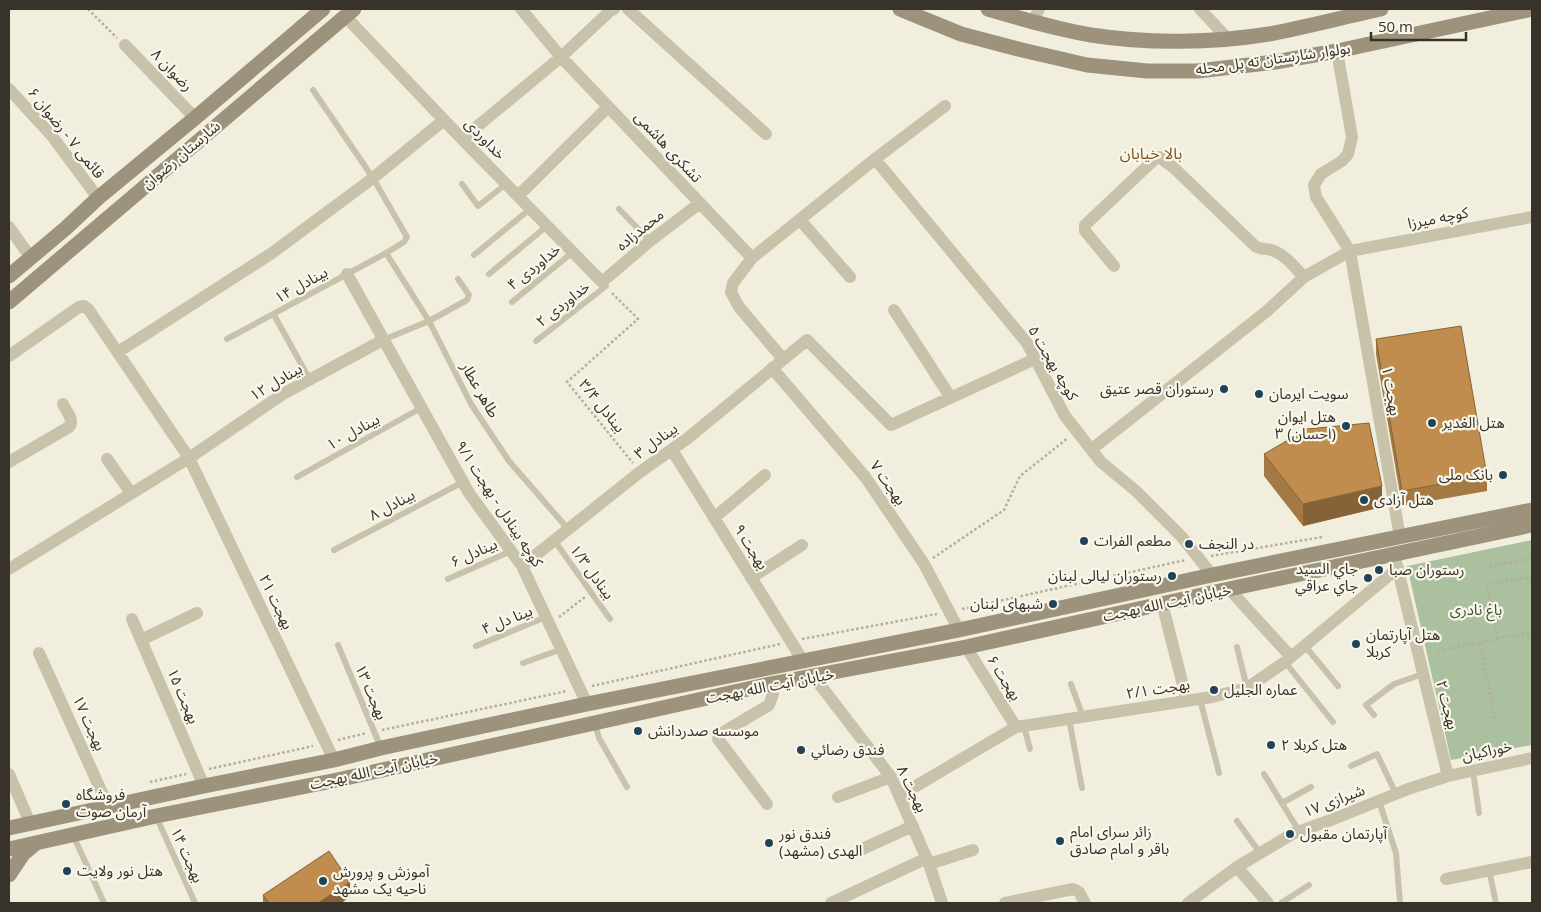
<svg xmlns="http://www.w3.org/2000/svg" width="1541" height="912" font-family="'Open Sans','Noto Sans Arabic',sans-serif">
<rect width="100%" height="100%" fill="#f2eede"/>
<!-- green -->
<path fill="#abc09f" d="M1532,540V745L1451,760L1407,566Z"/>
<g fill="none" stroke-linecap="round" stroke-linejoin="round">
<!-- path -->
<path stroke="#b5ad95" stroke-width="2.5" stroke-dasharray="2.5 2.5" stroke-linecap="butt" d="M88,9L117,38
M612,293L638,319L567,382L633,463
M1211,556L1322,537
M933,558L1004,510L1020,476L1068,438
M1485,568L1532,558
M962,609L1186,560
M559,617L585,597
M802,639L937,614
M1498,639L1487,584L1532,577
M1480,643L1495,719
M1438,651L1532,632
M592,686L780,644
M382,730L567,691
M338,740L367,733
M209,769L313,746
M150,782L186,774"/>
<!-- lane -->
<path stroke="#c9c2ab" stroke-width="6" d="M462,184L478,206L506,184
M619,209L650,241
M386,253L429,321L471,404L509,461L568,529
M474,255L530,209
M489,274L547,226
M512,302L573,252
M274,315L310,380
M227,339L386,253L404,242L407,237L373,178L313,90
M383,340L429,321L467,300L469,295L458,279
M536,341L606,286
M297,477L421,408
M554,540L610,619
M334,550L463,482
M448,579L511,551
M338,645L381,748
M476,646L546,617
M1305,646L1338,686
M1237,647L1247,688
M1285,662L1333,722
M523,663L562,649
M1071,684L1083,717
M1200,699L1219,773
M1374,715L1366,705L1394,684L1423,674
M1069,719L1082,788
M595,724L599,738L627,787
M1024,726L1030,749
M1351,766L1377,754L1396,794
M1473,771L1479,813
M1264,774L1299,831
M1379,801L1396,853L1400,903
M1282,803L1311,787
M156,816L195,903
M1237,821L1260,853
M73,835L104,903
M1489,870L1496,903
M1281,903L1309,885"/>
<!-- street -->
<path stroke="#c9c2ab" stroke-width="12" d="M521,9L561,57L752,258
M628,9L766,134
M1200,9L1227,38
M345,16L462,139L602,282L650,241L700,203
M1033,22L1039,9
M125,45L195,118
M1337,51L1352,137L1348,154L1342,161L1321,174L1314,185L1316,197L1350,251L1400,537
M9,89L52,136L98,198
M462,139L561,57L610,11L614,9
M875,159L1027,343L1065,416L1101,462L1136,491L1181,536L1212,575
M518,196L608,107
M800,220L850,277
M9,227L31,258
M1114,266L1085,231V225L1156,158L1159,157L1173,167L1255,246C1261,250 1265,248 1271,250C1284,253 1295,268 1304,277
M347,274L469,493L522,566L587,704
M894,310L951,398
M118,352L272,253L373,178L444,120
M9,356L79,307L84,306L89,310L189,458L334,760
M783,359L739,307L731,292L733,283L752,258L875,159L945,106
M772,368L866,478L924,564L959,630
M1092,449L1267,311L1304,277L1350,251L1532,217
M672,450L803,661
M107,459L131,493
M9,462L69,427C75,420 66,411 63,404
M714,518L765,475
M1396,562L1448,776
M522,566L640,472L688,438L807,340L891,425L1035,359
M9,569L189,458L283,394L383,340
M751,578L802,545
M1229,589L1291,657
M1162,603L1187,701
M132,619L204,786
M141,640L197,613
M966,647L1016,727
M39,653L108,806
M814,677L891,777L929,864L942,903
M9,774L30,823
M899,796L1016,727L1212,697L1247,688L1285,662L1398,568
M838,797L891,777
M767,804L718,739L719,735L722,733L769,705L773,694L770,684
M860,850L913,826
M929,864L973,850
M1237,867L1268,903
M1446,879L1532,862
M831,903L927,858
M1005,903L1073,889L1079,892L1085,903
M1188,903L1237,867L1292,834L1331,820L1408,789L1448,776L1532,758"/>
<!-- secondary -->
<path stroke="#9d927c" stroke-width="15" d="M900,9L961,34L1022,50L1087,65L1147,71H1198L1275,62L1337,51L1532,9
M988,9C1022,19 1056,29 1091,35C1147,44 1214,43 1269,34C1307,27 1344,17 1381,9
M9,276L66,228L98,198L195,118L323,9
M9,302L354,9
M9,828L204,786L334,760L381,748L587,704L959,630L1212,575L1532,510
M9,849L156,816L337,780L770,684L966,647L1229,589L1532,525
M9,875L23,854L35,844"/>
</g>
<!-- wall -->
<path fill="#a57943" d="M1376,339L1487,476V491L1402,506L1376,354Z
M1264,454L1382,507L1303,526L1264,476Z
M263,895L350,897L341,903H263Z"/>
<!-- shaded-wall -->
<path fill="#866337" d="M1382,486V507L1303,526V504Z
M350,882V897L341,903H318Z"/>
<!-- building -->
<path fill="#c08d4e" stroke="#866337" d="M1461,326L1487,476L1402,491L1376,339Z
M1369,423L1382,486L1303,504L1264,454L1307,429Z
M329,851L350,882L318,903H269L263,895Z"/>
<!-- markers -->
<g fill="#214357" stroke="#f9f7eb" stroke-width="2">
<circle cx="1224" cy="389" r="5"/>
<circle cx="1259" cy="394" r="5"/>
<circle cx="1432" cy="423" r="5"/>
<circle cx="1346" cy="426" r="5"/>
<circle cx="1503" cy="475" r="5"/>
<circle cx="1364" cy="500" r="5"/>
<circle cx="1084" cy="541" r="5"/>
<circle cx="1189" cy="544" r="5"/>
<circle cx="1379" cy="570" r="5"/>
<circle cx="1172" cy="576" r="5"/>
<circle cx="1368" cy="578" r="5"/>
<circle cx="1053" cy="604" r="5"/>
<circle cx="1356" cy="644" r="5"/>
<circle cx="1214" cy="690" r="5"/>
<circle cx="638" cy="731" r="5"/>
<circle cx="1271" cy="745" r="5"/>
<circle cx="801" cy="750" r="5"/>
<circle cx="66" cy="804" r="5"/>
<circle cx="1290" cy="834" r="5"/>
<circle cx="1060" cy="841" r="5"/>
<circle cx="769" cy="843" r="5"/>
<circle cx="67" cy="871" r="5"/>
<circle cx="323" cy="881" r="5"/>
</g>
<g text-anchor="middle" stroke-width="4.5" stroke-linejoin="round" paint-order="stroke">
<!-- street labels -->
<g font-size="15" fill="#37322a" stroke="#f9f7eb">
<text transform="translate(1273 59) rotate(-8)" y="5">بولوار شارستان ته پل محله</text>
<text transform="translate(172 70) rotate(46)" y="5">رضوان ۸</text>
<text transform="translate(66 133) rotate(51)" y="5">قائمی ۷ - رضوان ۶</text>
<text transform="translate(485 139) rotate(46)" y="5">خداوردی</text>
<text transform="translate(668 147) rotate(47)" y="5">تشکری هاشمی</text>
<text transform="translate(181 155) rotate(-40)" y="5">شارستان رضوان</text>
<text transform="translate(1438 218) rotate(-11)" y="5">کوچه میرزا</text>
<text transform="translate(640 230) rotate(-39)" y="5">محمدزاده</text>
<text transform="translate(534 267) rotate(-39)" y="5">خداوردی ۴</text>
<text transform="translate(301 285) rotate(-29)" y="5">بینادل ۱۴</text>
<text transform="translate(563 304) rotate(-38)" y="5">خداوردی ۲</text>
<text transform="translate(1053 363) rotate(60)" y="5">کوچه بهجت ۵</text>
<text transform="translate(276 382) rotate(-31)" y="5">بینادل ۱۲</text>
<text transform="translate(480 390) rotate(60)" y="5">طاهر عطار</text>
<text transform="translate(1391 391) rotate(80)" y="5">بهجت ۱</text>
<text transform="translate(602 406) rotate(51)" y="5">بینادل ۳/۴</text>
<text transform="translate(353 432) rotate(-29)" y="5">بینادل ۱۰</text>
<text transform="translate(656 441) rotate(-36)" y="5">بینادل ۳</text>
<text transform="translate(888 483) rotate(55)" y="5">بهجت ۷</text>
<text transform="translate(499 504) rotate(57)" y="5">کوچه بینادل - بهجت ۹/۱</text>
<text transform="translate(392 505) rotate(-28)" y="5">بینادل ۸</text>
<text transform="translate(751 547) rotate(58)" y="5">بهجت ۹</text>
<text transform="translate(474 553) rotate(-24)" y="5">بینادل ۶</text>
<text transform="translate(592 572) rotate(54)" y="5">بینادل ۱/۳</text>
<text transform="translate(276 602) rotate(64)" y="5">بهجت ۲۱</text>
<text transform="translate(1167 603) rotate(-12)" y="5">خیابان آیت الله بهجت</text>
<text transform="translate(507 620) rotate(-22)" y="5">بینا دل ۴</text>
<text transform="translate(1004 678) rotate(58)" y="5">بهجت ۶</text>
<text transform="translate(770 686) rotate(-11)" y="5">خیابان آیت الله بهجت</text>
<text transform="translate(1158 689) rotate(-9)" y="5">بهجت ۲/۱</text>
<text transform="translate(371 692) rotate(67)" y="5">بهجت ۱۳</text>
<text transform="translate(183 696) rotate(67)" y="5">بهجت ۱۵</text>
<text transform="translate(1447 705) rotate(76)" y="5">بهجت ۲</text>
<text transform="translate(89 723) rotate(66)" y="5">بهجت ۱۷</text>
<text transform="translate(1487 751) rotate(-12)" y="5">خوراکیان</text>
<text transform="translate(374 771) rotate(-12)" y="5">خیابان آیت الله بهجت</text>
<text transform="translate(912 789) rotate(64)" y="5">بهجت ۸</text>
<text transform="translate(1334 801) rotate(-21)" y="5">شیرازی ۱۷</text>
<text transform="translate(187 855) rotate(66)" y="5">بهجت ۱۴</text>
</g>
<!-- poi labels -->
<g font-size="15" fill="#37322a" stroke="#f9f7eb" text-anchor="start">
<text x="1214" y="394" text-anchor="end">رستوران قصر عتیق</text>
<text x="1269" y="399">سویت ایرمان</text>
<text x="1336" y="422" text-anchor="end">هتل ایوان<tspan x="1336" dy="17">۳ (احسان)</tspan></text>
<text x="1442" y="428">هتل الغدیر</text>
<text x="1493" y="480" text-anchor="end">بانک ملی</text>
<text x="1374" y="505">هتل آزادی</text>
<text x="1094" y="546">مطعم الفرات</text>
<text x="1199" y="549">در النجف</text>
<text x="1358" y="574" text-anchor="end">جاي السيد<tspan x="1358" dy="17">جاي عراقي</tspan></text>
<text x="1389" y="575">رستوران صبا</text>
<text x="1162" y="581" text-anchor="end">رستوران لیالی لبنان</text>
<text x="1043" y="609" text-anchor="end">شبهای لبنان</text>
<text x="1366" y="640">هتل آپارتمان<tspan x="1366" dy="17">کربلا</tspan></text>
<text x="1224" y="695">عماره الجلیل</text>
<text x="648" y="736">موسسه صدردانش</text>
<text x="1281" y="750">هتل کربلا ۲</text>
<text x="811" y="755">فندق رضائي</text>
<text x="76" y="800">فروشگاه<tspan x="76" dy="17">آرمان صوت</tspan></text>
<text x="1070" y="837">زائر سرای امام<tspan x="1070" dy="17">باقر و امام صادق</tspan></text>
<text x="779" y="839">فندق نور<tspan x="779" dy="17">الهدى (مشهد)</tspan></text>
<text x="1300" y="839">آپارتمان مقبول</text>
<text x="77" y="876">هتل نور ولایت</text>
<text x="333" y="877">آموزش و پرورش<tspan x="333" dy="17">ناحیه یک مشهد</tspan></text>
</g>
<!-- park labels -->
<g font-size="15" fill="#3b542f" stroke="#f9f7eb">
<text x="1476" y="615">باغ نادری</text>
</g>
<!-- neighbourhood labels -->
<g font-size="16" fill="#835926" stroke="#f9f7eb">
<text x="1151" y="159">بالا خیابان</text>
</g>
</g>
<!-- border -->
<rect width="1541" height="912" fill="none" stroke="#37322a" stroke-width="20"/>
<!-- scale -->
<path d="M1371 32v8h95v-8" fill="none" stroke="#37322a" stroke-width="2.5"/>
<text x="1378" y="32" font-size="15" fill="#37322a" stroke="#f9f7eb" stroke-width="4" paint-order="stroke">50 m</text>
</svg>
